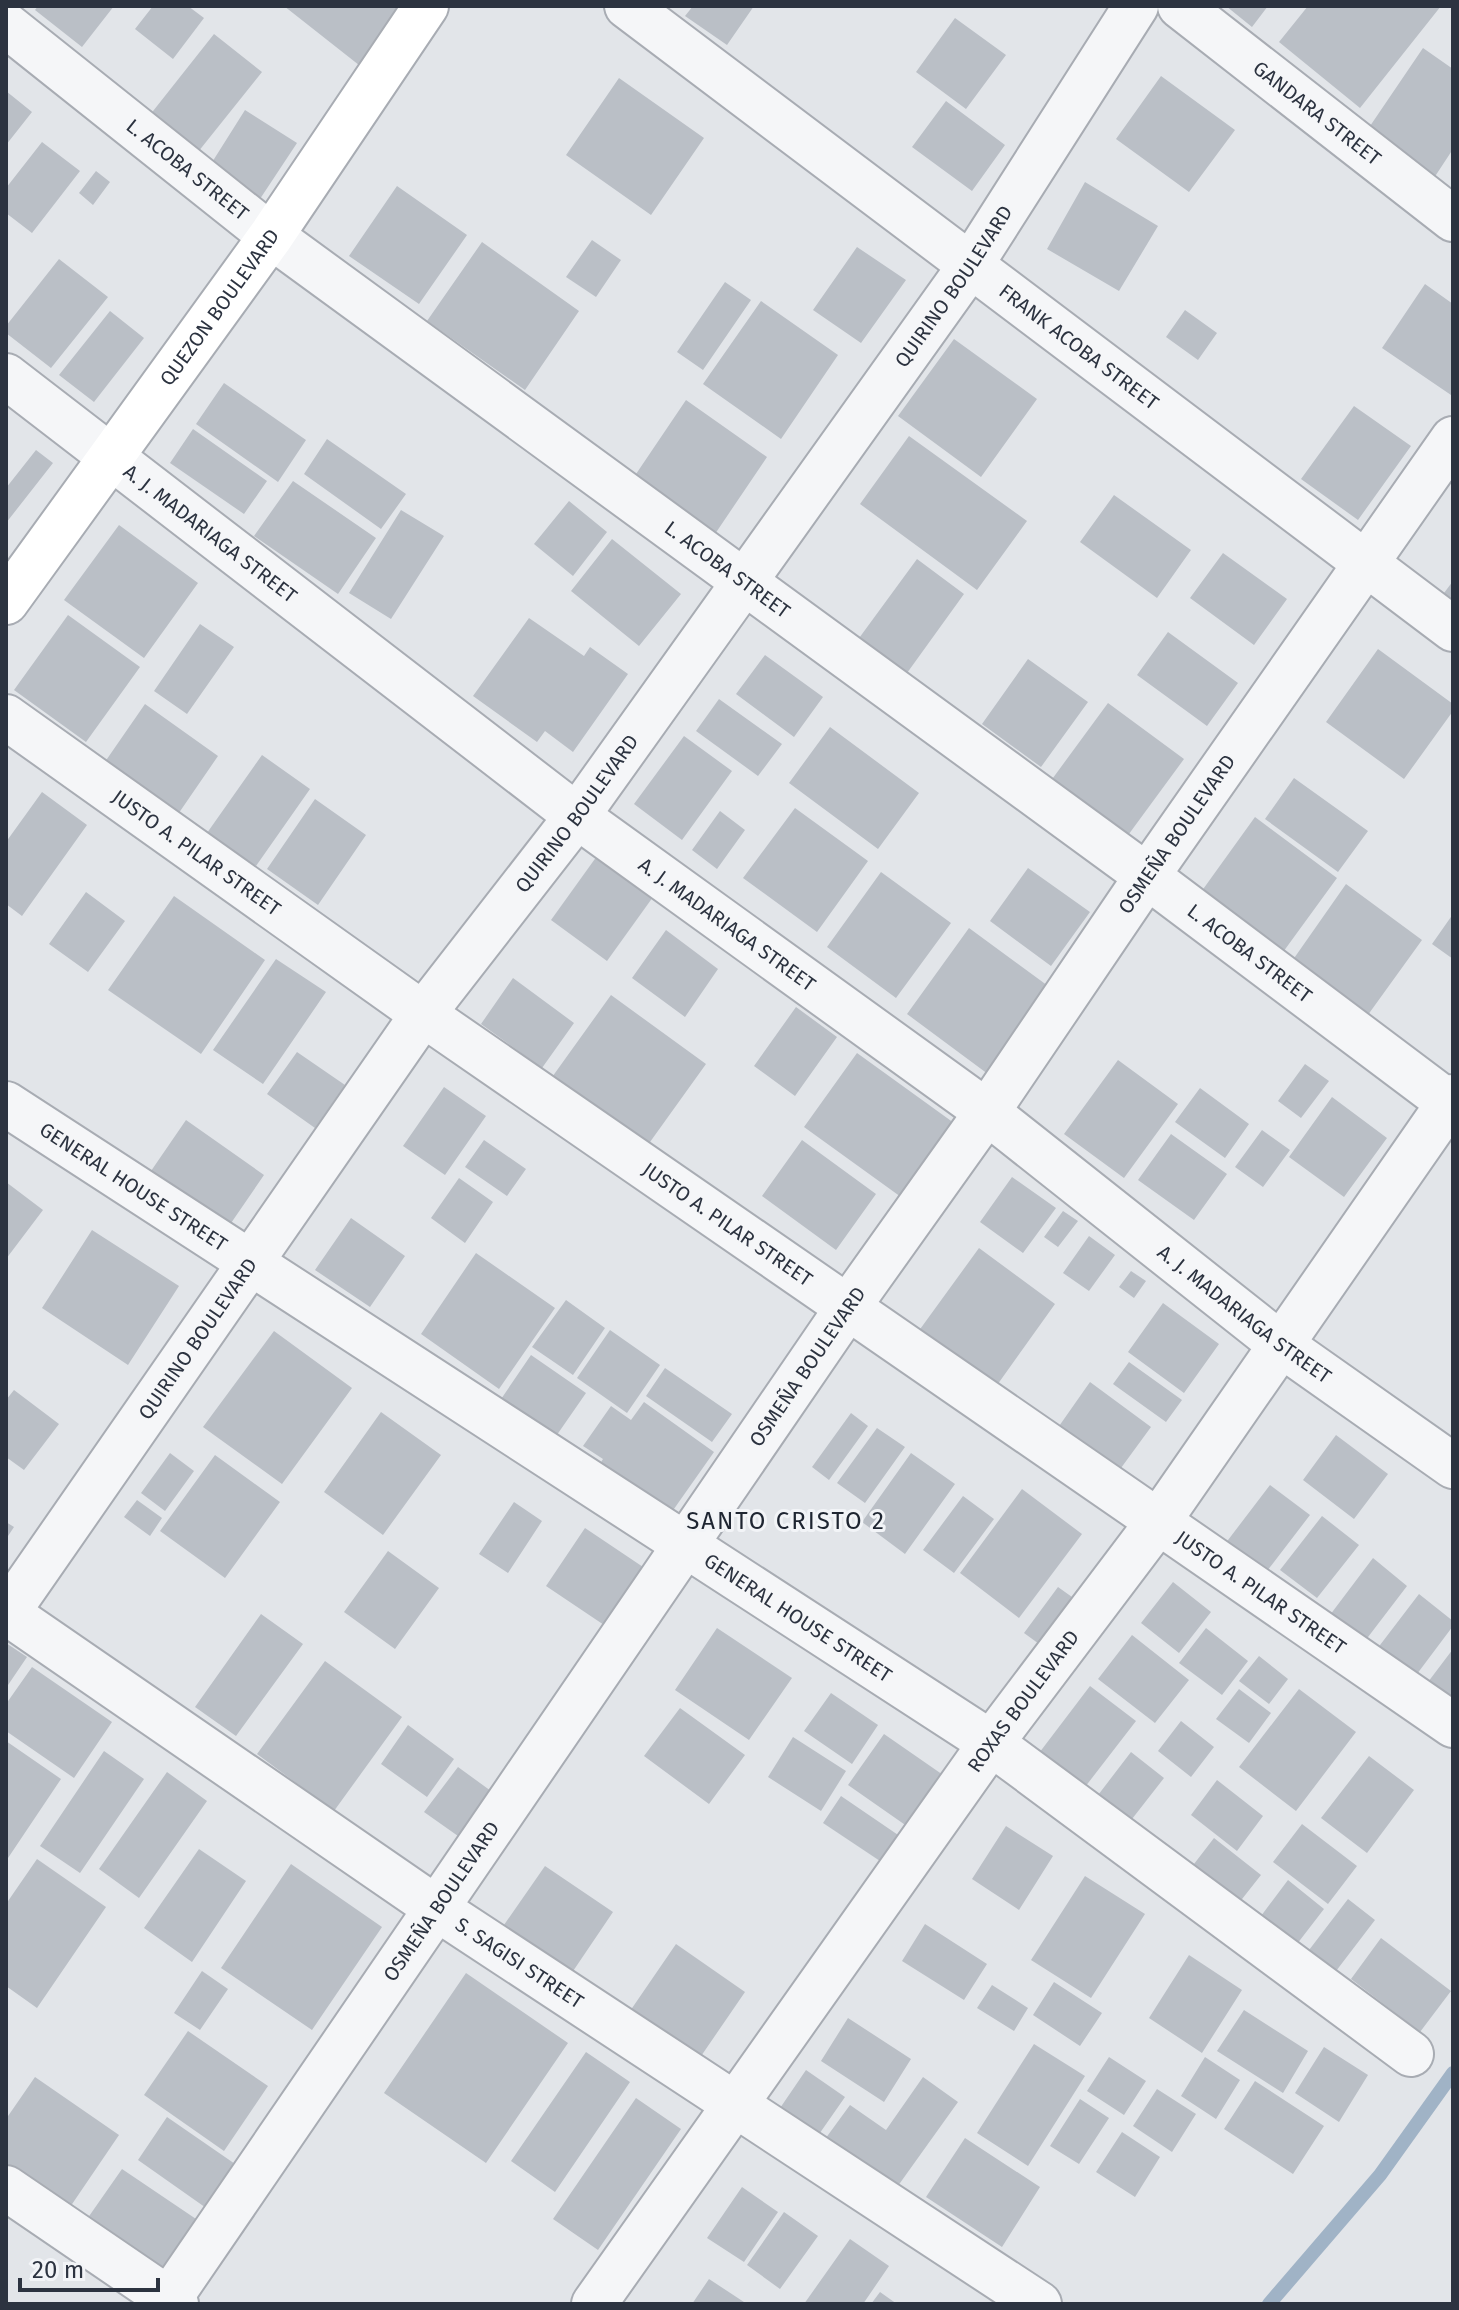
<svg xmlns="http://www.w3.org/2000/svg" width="1459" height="2310" font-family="'Fira Sans',sans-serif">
<rect width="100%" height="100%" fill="#e2e5e9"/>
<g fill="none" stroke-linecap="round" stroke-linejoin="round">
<!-- stream -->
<path stroke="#a0b3c6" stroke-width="14" d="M1269,2304L1380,2175L1453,2073"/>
</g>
<!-- building -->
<path fill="#babfc6" d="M38,6H114L82,47L35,10Z
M153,6H188L204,18L173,59L135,29Z
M284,6H413L364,69Z
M693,6H754L727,45L685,16Z
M1226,6H1268L1252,27Z
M1308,6H1441L1360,108L1279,42Z
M955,18L1006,55L966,109L916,72Z
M214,34L262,72L190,162L142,125Z
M1423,48L1453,69V149L1434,178L1366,132Z
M1161,76L1235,130L1189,192L1116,139Z
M619,78L704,138L651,215L566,155Z
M6,91L32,112L6,145Z
M946,101L1005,145L972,191L912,147Z
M245,110L297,143L254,208L204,175Z
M42,142L80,171L32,233L6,213V188Z
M96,171L110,182L93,205L79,193Z
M1085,182L1158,226L1119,291L1047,249Z
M397,186L467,235L419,304L349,256Z
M592,240L621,260L596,297L566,277Z
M482,242L579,311L525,390L427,321Z
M857,247L906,280L861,343L813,310Z
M59,259L108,297L51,368L6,333V326Z
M725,282L751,300L703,370L677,352Z
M1425,284L1453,304L1451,395L1382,348Z
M761,301L838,355L781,439L703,384Z
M1185,310L1217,333L1198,360L1166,337Z
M110,311L144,338L94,402L59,375Z
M954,339L1037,399L981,477L898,416Z
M224,383L306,440L278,482L196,424Z
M686,400L767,457L715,534L634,477Z
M1354,406L1411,446L1358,520L1301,479Z
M193,429L267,481L244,514L170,463Z
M909,436L1027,521L977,590L860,504Z
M327,439L406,494L381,529L304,474Z
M36,450L53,463L6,523V488Z
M293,481L376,538L338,594L254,536Z
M1114,495L1191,550L1157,598L1080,542Z
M569,501L607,532L573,576L534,544Z
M401,510L444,536L391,619L349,593Z
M119,525L198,583L144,658L64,600Z
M612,539L681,594L639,646L571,591Z
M1223,553L1287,599L1254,645L1190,598Z
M917,559L964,594L902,680L854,645Z
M1453,581V606L1441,597Z
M68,615L140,667L86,742L14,690Z
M529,618L584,656L590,647L628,674L573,752L545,731L537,742L473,696Z
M200,624L234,647L187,714L154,691Z
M1168,632L1238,683L1207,726L1137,675Z
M1378,649L1453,704V711L1404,779L1326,722Z
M765,655L823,697L794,737L736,694Z
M1028,659L1088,702L1041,767L982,724Z
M719,699L782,744L758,776L696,731Z
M1108,703L1184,759L1126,838L1050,782Z
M145,704L218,756L172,823L98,772Z
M830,727L919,793L878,849L789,783Z
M684,736L732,771L682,840L634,804Z
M262,755L310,789L256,866L207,833Z
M1294,778L1368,831L1338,872L1265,819Z
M42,792L87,825L22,916L6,904V842Z
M315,799L366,835L318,905L267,869Z
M795,808L868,861L817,932L743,878Z
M720,811L745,830L717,869L692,850Z
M1255,817L1337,878L1278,959L1196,899Z
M597,856L653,897L607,961L551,920Z
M1028,868L1090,912L1051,966L990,921Z
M881,872L951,923L896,998L827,947Z
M1346,884L1422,940L1365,1019L1290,964Z
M86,892L125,921L88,972L49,944Z
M174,896L265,960L201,1054L108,990Z
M1453,914V959L1432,944Z
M969,928L1059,994L996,1080L907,1014Z
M666,930L718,969L685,1017L632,978Z
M276,959L326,992L263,1084L213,1050Z
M513,978L574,1023L542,1068L481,1024Z
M611,995L706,1064L645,1149L550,1080Z
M796,1007L837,1037L795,1096L754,1066Z
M297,1052L345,1085L315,1128L267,1094Z
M857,1053L954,1123L901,1197L804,1127Z
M1118,1060L1178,1104L1124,1178L1064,1134Z
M1305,1064L1329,1081L1301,1118L1278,1101Z
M444,1087L486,1116L445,1175L403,1146Z
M1200,1088L1249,1124L1225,1158L1175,1122Z
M1332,1097L1387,1138L1344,1197L1289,1157Z
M186,1120L264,1175L229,1226L151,1171Z
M1262,1130L1290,1150L1263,1187L1235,1167Z
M1171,1134L1227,1174L1194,1220L1138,1180Z
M484,1140L526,1169L507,1196L465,1167Z
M802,1140L876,1194L836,1250L762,1196Z
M1012,1177L1056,1208L1023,1253L980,1222Z
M459,1178L493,1202L465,1243L431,1218Z
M6,1182L43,1210L6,1259Z
M1063,1211L1078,1221L1058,1247L1044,1237Z
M351,1218L405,1256L370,1307L315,1270Z
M92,1230L179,1286L128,1365L42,1308Z
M1089,1236L1115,1255L1089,1291L1063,1273Z
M979,1248L1055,1304L995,1388L918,1332Z
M476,1253L555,1308L499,1389L421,1334Z
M1131,1271L1146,1281L1134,1298L1119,1287Z
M566,1300L605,1328L573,1375L532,1347Z
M1163,1303L1219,1344L1184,1393L1128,1352Z
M610,1330L660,1365L627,1413L577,1378Z
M274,1331L352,1388L282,1484L203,1427Z
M531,1355L586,1393L552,1442L497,1405Z
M1129,1362L1182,1400L1166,1422L1113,1384Z
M665,1368L732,1414L712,1442L646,1396Z
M1090,1382L1151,1427L1110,1483L1050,1439Z
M14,1390L59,1424L24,1470L6,1457V1400Z
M644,1402L714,1452L669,1516L598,1467L603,1459L583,1446L611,1406L631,1420Z
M381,1412L441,1455L383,1535L324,1492Z
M851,1413L868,1426L829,1480L812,1467Z
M877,1428L905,1447L865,1503L837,1483Z
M1336,1435L1388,1474L1354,1519L1303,1480Z
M170,1453L194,1471L165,1511L141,1493Z
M911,1453L955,1484L905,1554L862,1522Z
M215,1455L280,1502L225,1578L160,1531Z
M1270,1485L1310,1515L1264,1575L1225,1544Z
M1022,1489L1082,1534L1019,1618L960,1573Z
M963,1496L994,1519L954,1573L923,1550Z
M137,1500L162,1518L150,1536L124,1517Z
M514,1502L542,1521L508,1573L479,1554Z
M1322,1516L1359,1545L1317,1598L1280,1570Z
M6,1522L14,1527L6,1539Z
M585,1528L649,1571L610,1629L546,1586Z
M388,1551L439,1588L395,1649L344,1612Z
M1373,1558L1407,1586L1365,1641L1330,1615Z
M1173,1582L1211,1612L1179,1653L1141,1623Z
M1058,1587L1079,1602L1046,1649L1024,1633Z
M1419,1594L1453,1621V1626L1414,1678L1377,1649Z
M261,1614L303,1644L236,1736L195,1707Z
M717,1628L792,1678L749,1740L675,1690Z
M1206,1628L1248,1661L1222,1695L1179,1663Z
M1132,1635L1189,1680L1155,1723L1098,1679Z
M6,1643L27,1657L6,1688Z
M1453,1649V1708L1425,1686Z
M1259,1656L1288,1679L1269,1704L1239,1681Z
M325,1661L402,1717L334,1811L257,1754Z
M32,1667L112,1722L74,1778L6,1731V1704Z
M1090,1686L1136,1721L1075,1800L1030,1765Z
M1239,1689L1271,1713L1249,1743L1216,1719Z
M1299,1689L1356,1732L1296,1811L1239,1767Z
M831,1693L878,1725L852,1764L804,1731Z
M680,1708L745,1755L709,1804L644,1756Z
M1181,1721L1214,1747L1191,1777L1158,1751Z
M408,1725L454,1759L427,1797L381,1764Z
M884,1734L946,1777L911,1829L848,1785Z
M793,1737L846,1771L821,1811L768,1777Z
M6,1741L61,1779L6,1861Z
M104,1751L144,1779L80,1873L40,1846Z
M1131,1752L1164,1778L1125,1828L1092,1803Z
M1369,1756L1414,1790L1367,1853L1321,1818Z
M458,1767L491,1791L458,1836L424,1812Z
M167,1772L207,1801L139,1898L99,1869Z
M1217,1780L1263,1816L1237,1851L1191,1815Z
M841,1796L904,1839L886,1865L823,1823Z
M1302,1824L1357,1866L1328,1904L1273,1862Z
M1006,1826L1053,1856L1019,1910L972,1879Z
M1214,1838L1261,1875L1231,1913L1184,1877Z
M199,1849L246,1881L192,1962L144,1928Z
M37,1859L106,1907L37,2008L6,1986V1904Z
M291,1864L382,1927L312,2030L221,1968Z
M545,1866L613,1912L565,1983L497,1935Z
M1085,1876L1145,1914L1091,1998L1031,1960Z
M1288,1880L1324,1909L1297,1944L1261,1916Z
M1348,1899L1375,1920L1333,1975L1306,1954Z
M925,1924L987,1964L964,2000L902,1961Z
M1381,1938L1451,1991L1420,2032L1351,1979Z
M676,1944L745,1992L697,2062L628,2014Z
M1189,1955L1242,1990L1202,2053L1149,2018Z
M202,1971L228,1989L200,2030L174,2013Z
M466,1973L568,2043L486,2163L384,2093Z
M1054,1982L1102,2013L1080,2046L1033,2015Z
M992,1985L1028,2008L1014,2031L977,2008Z
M1244,2010L1308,2051L1283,2093L1217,2051Z
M848,2018L911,2059L884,2102L821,2061Z
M188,2031L268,2086L224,2151L144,2095Z
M1034,2044L1085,2076L1028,2166L977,2133Z
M1324,2047L1368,2075L1339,2122L1295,2093Z
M586,2052L630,2082L555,2192L511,2161Z
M1109,2057L1146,2081L1124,2115L1087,2091Z
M1205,2057L1240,2080L1216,2119L1181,2096Z
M806,2070L845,2097L815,2140L776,2114Z
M35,2077L119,2135L66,2213L6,2173V2119Z
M923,2077L958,2102L890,2197L820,2146L850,2105L886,2130Z
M1255,2081L1324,2126L1293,2174L1224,2129Z
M1157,2089L1196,2114L1172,2152L1133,2126Z
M636,2098L681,2129L598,2250L553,2219Z
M1080,2099L1109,2118L1079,2164L1050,2146Z
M167,2117L238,2166L209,2210L138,2160Z
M1122,2132L1160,2157L1135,2197L1096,2172Z
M965,2138L1040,2187L1002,2247L926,2197Z
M122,2169L199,2221L156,2285L78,2232Z
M742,2187L778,2212L744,2262L707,2238Z
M784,2212L818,2236L780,2289L747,2265Z
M850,2239L889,2266L863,2304H804Z
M709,2279L747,2304H692Z
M880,2292L897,2304H871Z"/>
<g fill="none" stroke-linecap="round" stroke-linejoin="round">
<!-- minor casing -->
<g stroke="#a8acb3" stroke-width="48">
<g id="minor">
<path id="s1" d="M627,6L1453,629"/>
<path id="s2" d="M1180,6L1453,219"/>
<path id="s3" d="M6,25L271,236L1147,876L1453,1106"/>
<path id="s4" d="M6,376L577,816L987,1112L1280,1344L1453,1466"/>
<path id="s5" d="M6,717L423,1014L1453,1725"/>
<path id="s6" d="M6,1104L991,1743L1411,2054"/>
<path id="s7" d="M7,1613L423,1014L577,816L970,266L1136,6"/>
<path d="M6,2188L176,2304"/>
<path id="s8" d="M169,2299L848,1307L987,1112L1147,876L1453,439"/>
</g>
</g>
<!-- tertiary casing -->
<g stroke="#a8acb3" stroke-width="48">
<g id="tertiary">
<path id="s9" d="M6,1612L436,1908L1039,2304"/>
<path id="s10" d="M594,2304L991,1743L1158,1522L1453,1097"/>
</g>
</g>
<!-- secondary casing -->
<g stroke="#a8acb3" stroke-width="48">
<g id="secondary">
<path id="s11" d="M6,602L271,236L426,6"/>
</g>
</g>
<!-- minor -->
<use href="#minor" stroke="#f5f6f8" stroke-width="44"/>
<!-- tertiary -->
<use href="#tertiary" stroke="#f5f6f8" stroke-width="44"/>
<!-- secondary -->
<use href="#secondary" stroke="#fff" stroke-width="44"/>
</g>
<g text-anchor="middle" stroke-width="6" stroke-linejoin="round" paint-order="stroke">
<!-- street labels -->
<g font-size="20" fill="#2c3340" stroke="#f2f4f7">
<text dy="7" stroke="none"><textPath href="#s2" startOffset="174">GANDARA STREET</textPath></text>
<text dy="7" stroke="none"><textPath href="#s3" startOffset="232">L. ACOBA STREET</textPath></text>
<text dy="7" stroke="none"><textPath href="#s7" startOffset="1630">QUIRINO BOULEVARD</textPath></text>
<text dy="7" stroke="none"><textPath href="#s11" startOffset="364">QUEZON BOULEVARD</textPath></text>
<text dy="7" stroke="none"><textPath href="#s1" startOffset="566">FRANK ACOBA STREET</textPath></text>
<text dy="7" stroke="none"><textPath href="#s4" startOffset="258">A. J. MADARIAGA STREET</textPath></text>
<text dy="7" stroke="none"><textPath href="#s3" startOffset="904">L. ACOBA STREET</textPath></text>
<text dy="7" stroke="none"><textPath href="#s7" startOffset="982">QUIRINO BOULEVARD</textPath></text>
<text dy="7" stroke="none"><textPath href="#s8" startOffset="1778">OSMEÑA BOULEVARD</textPath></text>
<text dy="7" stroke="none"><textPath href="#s5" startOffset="234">JUSTO A. PILAR STREET</textPath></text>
<text dy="7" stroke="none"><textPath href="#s4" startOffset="906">A. J. MADARIAGA STREET</textPath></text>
<text dy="7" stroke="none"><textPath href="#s3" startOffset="1552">L. ACOBA STREET</textPath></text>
<text dy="7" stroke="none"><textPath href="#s6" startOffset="152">GENERAL HOUSE STREET</textPath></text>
<text dy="7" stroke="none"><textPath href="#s5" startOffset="882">JUSTO A. PILAR STREET</textPath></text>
<text dy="7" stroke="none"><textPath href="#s4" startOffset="1554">A. J. MADARIAGA STREET</textPath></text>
<text dy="7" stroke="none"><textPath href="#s7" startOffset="334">QUIRINO BOULEVARD</textPath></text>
<text dy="7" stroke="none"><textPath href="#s8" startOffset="1130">OSMEÑA BOULEVARD</textPath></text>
<text dy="7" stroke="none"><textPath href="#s5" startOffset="1530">JUSTO A. PILAR STREET</textPath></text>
<text dy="7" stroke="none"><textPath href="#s6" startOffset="944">GENERAL HOUSE STREET</textPath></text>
<text dy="7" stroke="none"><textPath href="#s10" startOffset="740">ROXAS BOULEVARD</textPath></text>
<text dy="7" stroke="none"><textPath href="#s8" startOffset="482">OSMEÑA BOULEVARD</textPath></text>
<text dy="7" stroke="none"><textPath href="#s9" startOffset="622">S. SAGISI STREET</textPath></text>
</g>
<!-- quarter labels -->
<g font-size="24" letter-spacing="2" fill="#1e2531" stroke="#f2f4f7">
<text x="786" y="1529">SANTO CRISTO 2</text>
</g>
</g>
<!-- border -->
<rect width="1459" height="2310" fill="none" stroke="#2c3340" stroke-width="16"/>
<!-- scale -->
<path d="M20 2278v12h138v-12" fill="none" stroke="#2c3340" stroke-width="4"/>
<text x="32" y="2278" font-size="24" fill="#2c3340" stroke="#f2f4f7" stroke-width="6" paint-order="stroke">20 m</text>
</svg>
